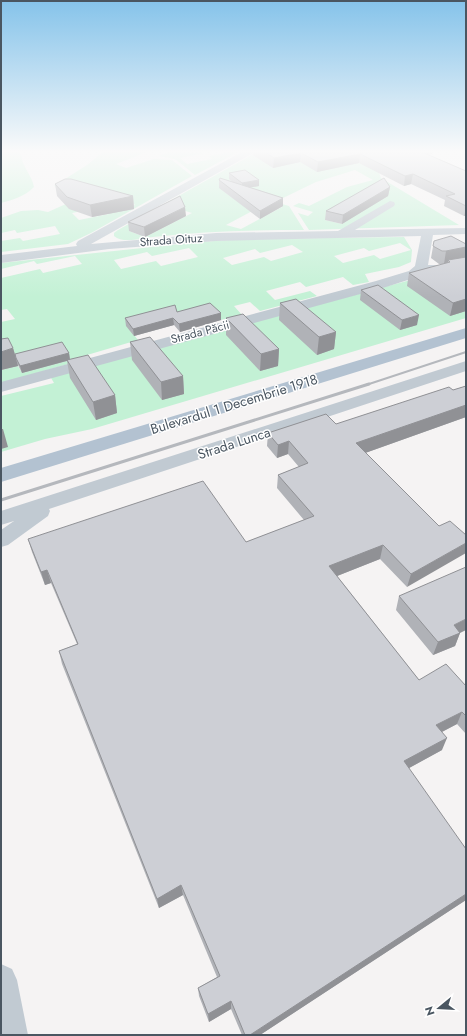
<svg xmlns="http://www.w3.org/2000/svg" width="467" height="1036" font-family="Jost,sans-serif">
<rect width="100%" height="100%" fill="#f5f3f3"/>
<!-- green -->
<path fill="#c3f1d5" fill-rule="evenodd" d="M1,152H19L21,154C22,167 32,175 34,187C25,196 13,200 1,203Z
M103,152H147L116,164L126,168L154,159L172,160L192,176L91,233L68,244L1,252V241L20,238L23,241L60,234L55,226L17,233L15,230L1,233V218L21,211L38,210L48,212L86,195L54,186L87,165ZM128,198L135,205L106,211L109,214L79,220L72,213L102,207Z
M169,152L204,153L180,158L187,164L212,159L209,156L229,152H238L195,175L175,159L159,156Z
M257,152H391L379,173L381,178L459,225L309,230L298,213L308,216L313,212L293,206L299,203L309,206L347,187L373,180L355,170L316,182L283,198L272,201L289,206L304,230C254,230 204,231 153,237C142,238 123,244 114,236V233L118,230ZM229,179L258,185L242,189L234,199L222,190L238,186ZM379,201L342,224L325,220ZM269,202L282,207L241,229L226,225ZM176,208L192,213L145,237L129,231Z
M404,237L412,250L411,262L399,267L365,274L369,282L353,285L343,277L306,287L300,282L266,291L275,300L310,291L317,296L260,311L250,302L234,306L242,315L221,320L126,325L138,340L70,360L72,363L1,383V370L18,366L22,373L70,360L1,358V322L15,319L7,309L1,310V278L40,269L43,273L82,264L75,256L37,264L34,261L1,269V263L199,242L246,239ZM400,243L411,250L380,259L374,255L343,263L334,256L364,248L369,251ZM292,245L303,252L271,261L264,257L232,265L223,258L255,249L260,253ZM189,248L198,257L161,266L156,261L121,269L114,260L147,252L152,256Z
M418,278L466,293V318L92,429L45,439L1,452V396L54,383L50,376Z"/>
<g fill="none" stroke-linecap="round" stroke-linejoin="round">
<!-- minor -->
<path fill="#c1cad2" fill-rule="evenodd" d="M242,152H255L91,244L216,233L338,231L390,201L394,202L395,204L394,206L355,230L466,228V234L433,235L428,265H444L466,260V268L444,272H423L417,277L386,287L1,392V382L376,281L409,271L415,266L421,236L216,241L109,249L1,263V255L77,246L76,244L78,241Z
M466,361V371L49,509L50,511L48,516L8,545L1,547V530L14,521L1,525V511Z
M1,964L12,969L17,980L28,1035H1Z"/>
<!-- major -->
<path fill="#b3c2d1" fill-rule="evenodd" d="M466,328V338L1,482V468Z"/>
<!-- rail-far1 -->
<path stroke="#b5b8bd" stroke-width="2" d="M366,385L466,352"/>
<!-- rail -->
<path stroke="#b5b8bd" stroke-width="3" d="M1,500L369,384"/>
</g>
<!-- wall -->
<path fill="#b0b2b7" d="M254,152H433L432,154L428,155L466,171V216H464L444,206L445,200L411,184L404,186L359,163L317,172L300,162L273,168L253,155Z
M229,173L259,186L249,187L283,198V206L260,219L219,188V180L233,183L229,179Z
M55,184L133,196L134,209L92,217L69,209L57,196Z
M390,187L388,196L342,224L325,220L326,211Z
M186,216L145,237L129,231L128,222Z
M434,241L466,244V311L450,316L407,286L409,273L444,264H439L431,258Z
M361,290L417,325L400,330L360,300Z
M280,303L336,332L334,349L317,355L279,320Z
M177,312L221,313V320L180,332L174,325L134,336L126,326L125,318Z
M226,318L279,349L278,366L260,371L226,335Z
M130,342L183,376L184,394L162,400L132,360Z
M13,348L15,354L69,353L70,360L115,395L117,413L96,420L70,378L67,361L22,373L18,365V366L1,370Z
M466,386V417L365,453L439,526L407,587L380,559L337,576L419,680L466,686V734L457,724L442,732V750L409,768L466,900L260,1035H242L231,1009L209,1022L199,996L198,988L217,977L183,895L159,908L62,664L59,651L77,644L51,583L45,585L32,552L28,539L246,542L304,520L277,488L278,475L299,467L288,454L277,458L267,446L268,433L336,424L453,390Z
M399,596L460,633L455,646L433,655L396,610Z"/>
<!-- shaded-wall -->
<path fill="#909195" d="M413,152H433L432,154L412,158Z
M301,153L300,162L273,168L274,158Z
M360,154L359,163L317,172L318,162Z
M413,174L411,184L404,186L405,176Z
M259,180V186L242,189V183Z
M390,187L388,196L342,224L343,215Z
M133,196L134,209L92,217L90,205Z
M283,198V206L260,219V211Z
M185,207L186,216L145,237L144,227Z
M466,207V216H464Z
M466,247V258L448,260V263L444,264L446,251Z
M466,299V311L450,316L453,303Z
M221,313V320L180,332L179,324Z
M419,315L417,325L400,330L402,320Z
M173,318L174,325L134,336L133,329Z
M336,332L334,349L317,355L319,337Z
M13,348L18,366L1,370V352Z
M279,349L278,366L260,371L261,354Z
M69,353L70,360L22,373L20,366Z
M183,376L184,394L162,400L161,382Z
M115,395L117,413L96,420L93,402Z
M466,405V417L354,457L356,443Z
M1,429H3L8,447L1,449Z
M289,441L288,454L277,458L278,445Z
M466,543V553L407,587L411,574Z
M383,545L380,559L327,580L329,566Z
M47,570L51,583L45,585L41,572Z
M466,619V630L460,633L455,646L433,655L438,642L454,625Z
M462,712L457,724L432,737L436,725Z
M447,738L442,750L400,773L404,761Z
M181,885L183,895L159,908L157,899Z
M466,894V900L260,1035H250Z
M231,1001V1009L209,1022L208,1014Z"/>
<!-- building -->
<path fill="#cdcfd5" stroke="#909195" d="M265,152H422L466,171V206L446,196L455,194L413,174L405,176L360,154L318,162L301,153L274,158Z
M245,170L259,180L242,183L229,173Z
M220,178L283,198L260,211L219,180Z
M384,178L390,187L343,215L326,211Z
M65,179H71L133,196L90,205L67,197L55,184Z
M180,196L185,207L144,227L128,222Z
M451,236L466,244V247L446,251H442L433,246L434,241Z
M466,257V299L453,303L409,273L450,262L448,260Z
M378,285L419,315L402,320L361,290Z
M296,299L336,332L319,337L280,303Z
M210,303L221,313L179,324L173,318L133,329L125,318L175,305L177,312Z
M243,314L279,349L261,354L226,318Z
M150,337L183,376L161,382L130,342Z
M8,338L13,348L1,352V339Z
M62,342L69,353L20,366L16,358L15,354Z
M88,355L115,395L93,402L67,360Z
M466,386V405L356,443L439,526L450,521L466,535V543L411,574L383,545L329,566L419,680L446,664L466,686V716L462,712L436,725L447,738L404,761L466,849V894L250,1035H245L231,1001L208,1014L198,988L220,976L181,885L157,899L59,651L78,644L47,570L41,572L28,539L203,481L246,542L314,516L278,475L308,463L289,441L278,445L268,433L326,414L336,424L449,387L453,390Z
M466,567V619L454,625L460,633L438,642L399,596Z"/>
<!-- sky -->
<linearGradient id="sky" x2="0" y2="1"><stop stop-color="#85c3ea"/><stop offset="0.51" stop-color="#fafafa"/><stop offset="1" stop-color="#fafafa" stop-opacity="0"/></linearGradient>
<rect width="467" height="297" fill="url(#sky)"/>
<g text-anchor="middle" stroke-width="3" stroke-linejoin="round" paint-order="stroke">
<!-- far-street labels -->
<g font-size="12" fill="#4a5661" stroke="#fff">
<text transform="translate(171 240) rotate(-4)" y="4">Strada Oituz</text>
<text transform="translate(200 332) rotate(-15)" y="4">Strada Păcii</text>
</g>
<!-- street labels -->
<g font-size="14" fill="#4a5661" stroke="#fff">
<text transform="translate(234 404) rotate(-17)" y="5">Bulevardul 1 Decembrie 1918</text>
<text transform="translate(234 443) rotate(-18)" y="5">Strada Lunca</text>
</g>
</g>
<!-- border -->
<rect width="467" height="1036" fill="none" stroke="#4a5661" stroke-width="4"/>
<!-- north arrow -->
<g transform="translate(439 1008) rotate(252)" stroke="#ffffff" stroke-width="3" paint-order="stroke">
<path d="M0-3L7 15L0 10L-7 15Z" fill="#4a5661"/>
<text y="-6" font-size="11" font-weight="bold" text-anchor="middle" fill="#4a5661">N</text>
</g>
</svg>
